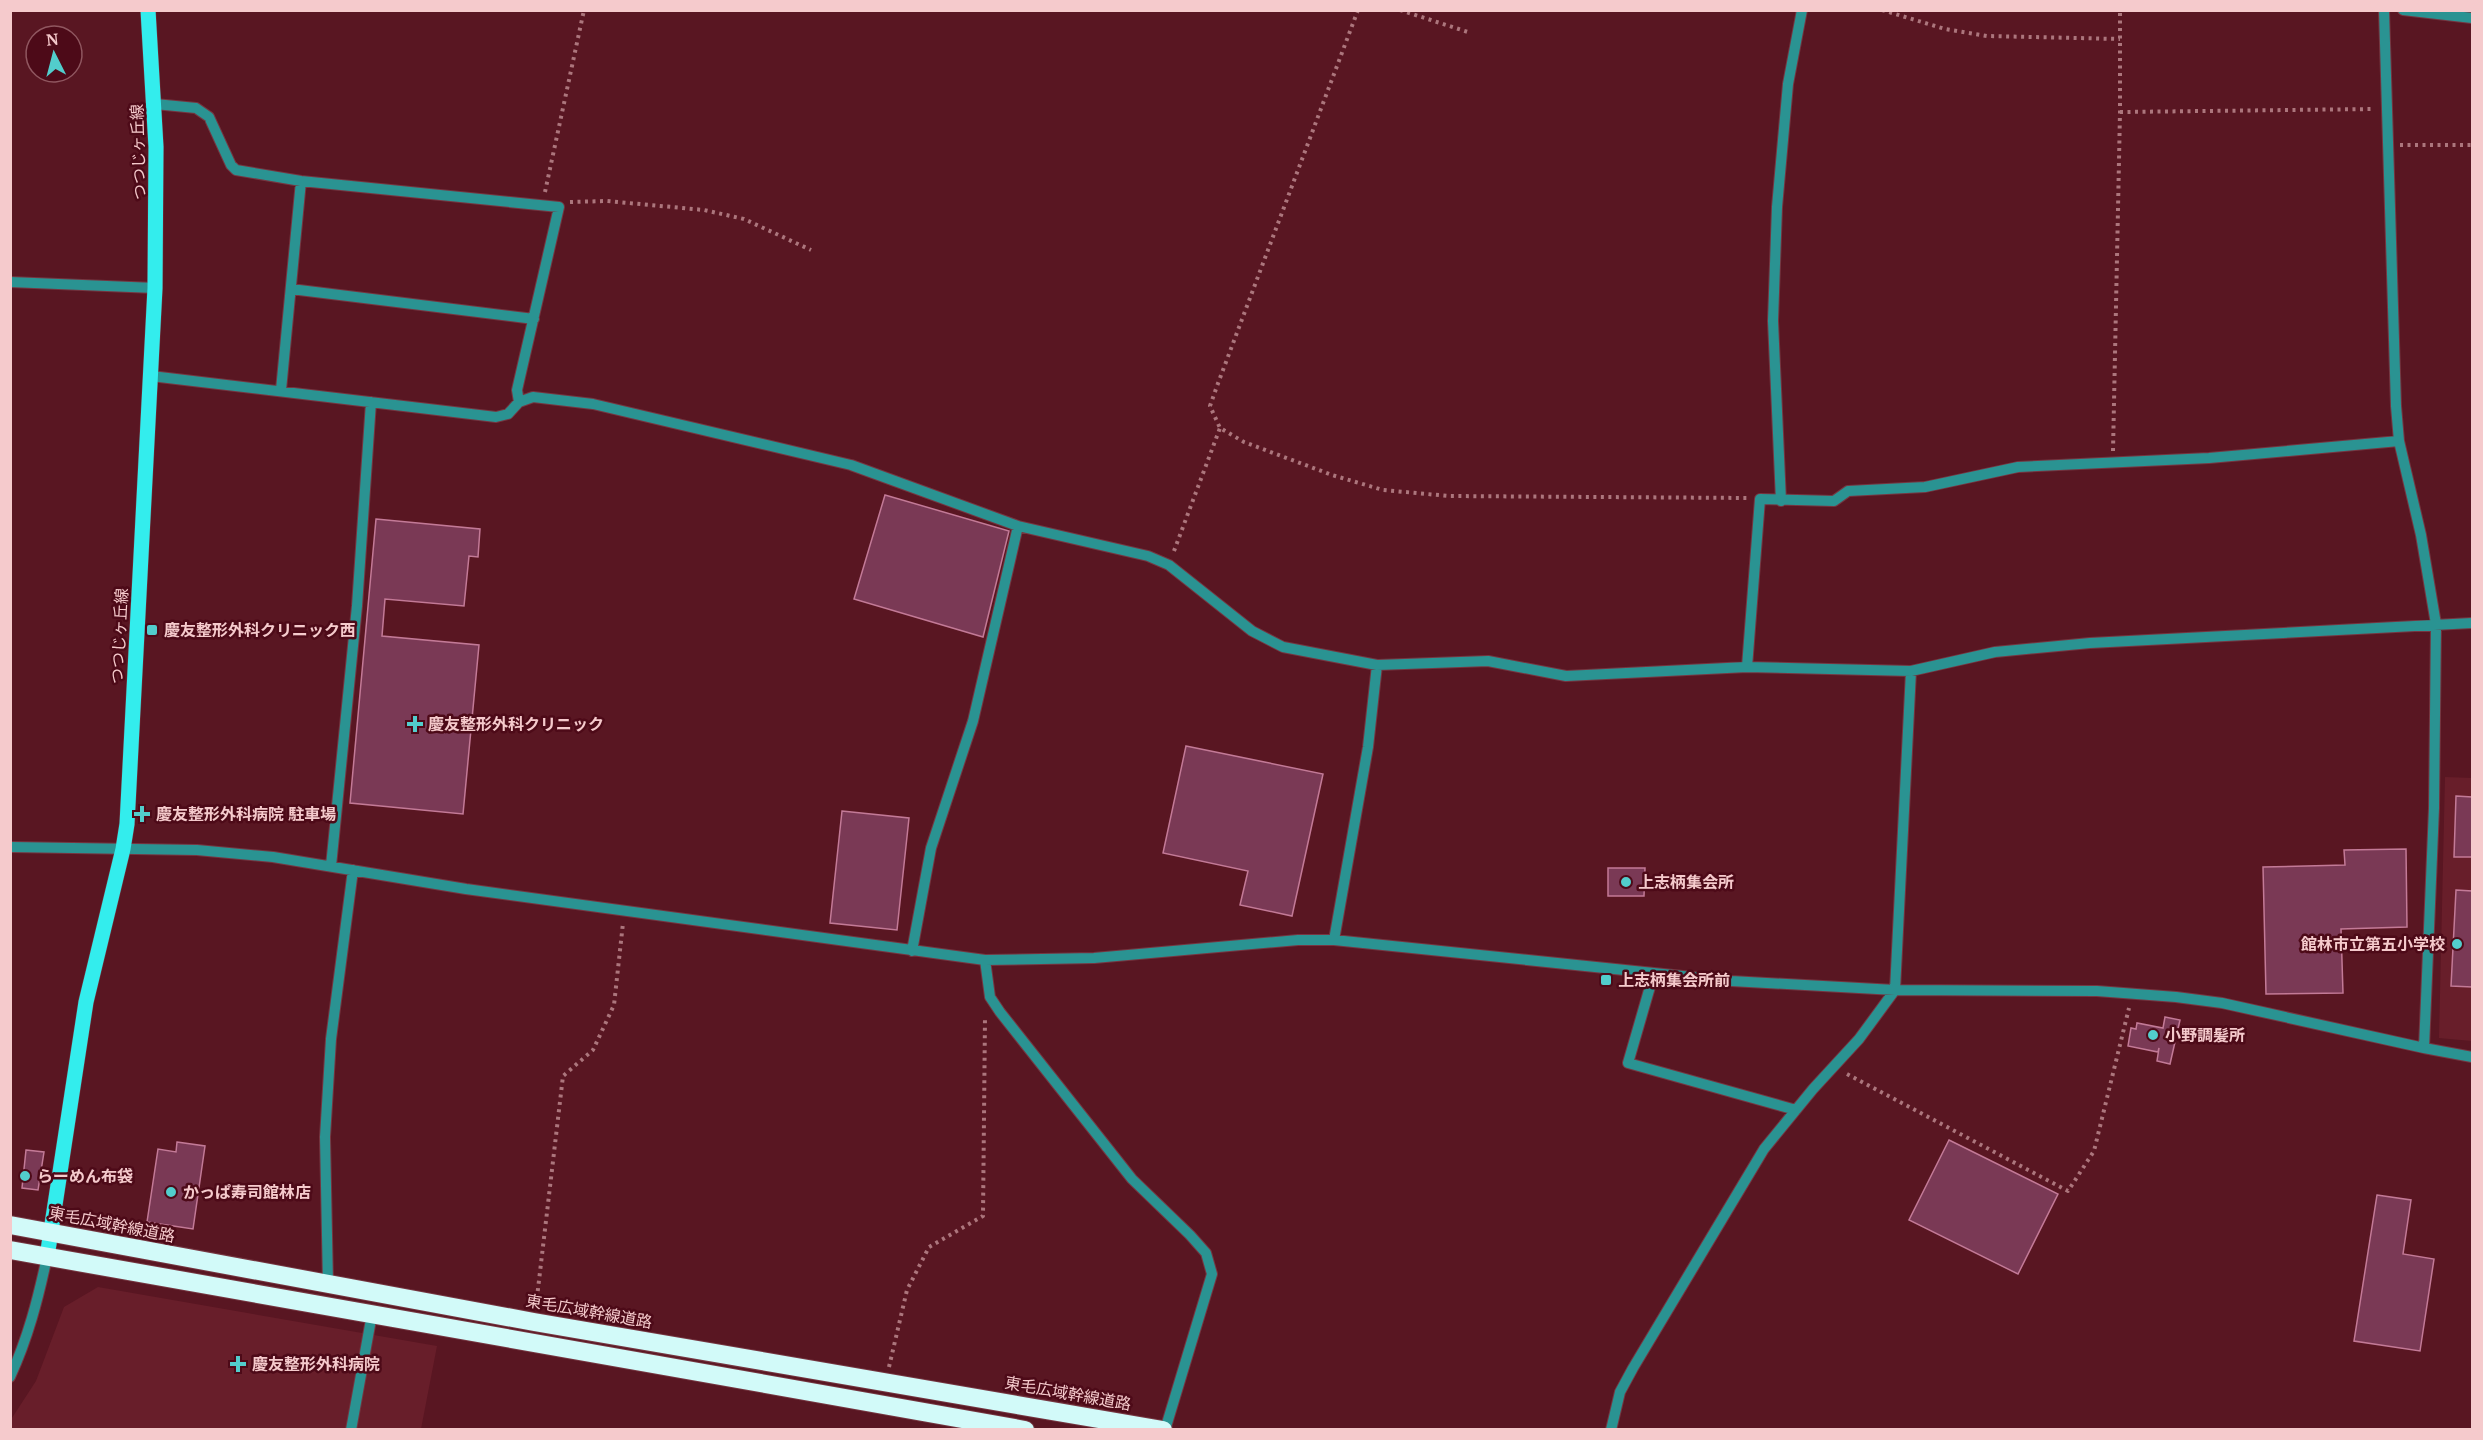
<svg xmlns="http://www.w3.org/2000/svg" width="2483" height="1440" font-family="'PT Serif','Noto Sans JP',serif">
<rect width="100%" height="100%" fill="#591622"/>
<!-- built -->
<path fill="#681e2a" d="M2445,777L2472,778V1041L2439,1038Z
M98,1287L437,1346L421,1429L11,1430L10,1421L36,1381L64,1307Z"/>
<!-- building -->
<path fill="#7a3955" stroke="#c37a97" stroke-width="1.5" d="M885,495L1009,531L983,637L854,599Z
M376,519L480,529L478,557L469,556L464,606L385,599L382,636L479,645L463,814L350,803Z
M1186,746L1323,774L1292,916L1240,905L1248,871L1163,853Z
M2456,796L2472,797V857H2454Z
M842,811L909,818L897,930L830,923Z
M2406,849L2407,927L2341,929L2343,993L2266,994L2263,867L2345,865L2344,850Z
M1608,868H1645L1644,896H1608Z
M2456,890L2472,891V987L2451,986Z
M2165,1017L2180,1020L2170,1064L2157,1061L2159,1048L2158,1052L2128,1046L2131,1028L2136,1029L2137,1023L2163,1028Z
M1949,1140L2058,1194L2018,1274L1909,1220Z
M177,1142L205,1146L193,1229L147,1222L158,1149L176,1152Z
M26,1150L44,1152L38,1190L22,1188Z
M2377,1195L2411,1200L2403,1254L2434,1259L2420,1351L2354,1341Z"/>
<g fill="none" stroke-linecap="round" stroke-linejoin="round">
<!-- minor casing -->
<g stroke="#753641" stroke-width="12">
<path id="minor" d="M2384,10L2396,406L2399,441L2421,535L2436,624L2434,808L2424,1048
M2403,10L2472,18
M155,104L196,108L209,117L231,165L236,170L301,181L559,207L517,390L519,402
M10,282L155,288
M291,289L534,319
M151,376L496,417L508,414L519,402L533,397L593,404L851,465L1018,526L1148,556L1169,565L1252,631L1283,647L1377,665L1488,661L1566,676L1747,667L1911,671L1995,652L2090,643L2472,623
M281,390L301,181
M1781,501L1773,321L1777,207L1788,84L1802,10
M1747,667L1760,499L1834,501L1848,491L1925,487L2018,467L2209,458L2399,441
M10,847L197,850L273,857L466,889L985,960L1094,958L1298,940H1334L1731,981L1895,990L2097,991L2176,997L2222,1003L2424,1048L2472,1057
M331,866L357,606L371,402
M1334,940L1368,747L1377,665
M912,951L931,848L973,721L1018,526
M985,960L990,997L1000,1012L1132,1179L1190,1235L1206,1253L1212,1274L1165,1430
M1654,973L1628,1063L1796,1110
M328,1284L325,1137L331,1039L353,870
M10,1377C28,1338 38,1299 47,1257
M351,1430L372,1314
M1611,1430L1620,1392L1633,1368L1764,1149L1813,1089L1859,1039L1895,990L1911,671"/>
</g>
<!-- major casing -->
<g stroke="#753641" stroke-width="16">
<path id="major" d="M47,1257L86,1002L123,849L127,824L155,288L156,147L148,10"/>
</g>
<!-- highway casing -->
<g stroke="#753641" stroke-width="20">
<path id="highway" d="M10,1225L534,1322L1163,1430
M10,1250L1025,1430"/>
</g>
<!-- path -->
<path stroke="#ac767d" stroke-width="4" stroke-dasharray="3 4.5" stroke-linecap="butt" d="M1358,10L1217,386L1210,406L1220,428L1244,442L1332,475L1383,490L1449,496L1748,498
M1400,10L1471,33
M1882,10L1945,29L1987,36L2120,39
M2120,112L2374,109
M2400,145H2472
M545,192L584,10
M570,202L607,201L704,210L744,219L811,250
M2113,451L2120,112V10
M1174,551L1220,428
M1847,1074L2068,1191L2094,1151L2129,1008
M536,1306L563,1076L593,1050L614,1005L623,923
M889,1367L907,1290L929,1247L983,1216L985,1017"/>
<!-- minor -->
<use href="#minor" stroke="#2a9392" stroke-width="10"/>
<!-- major -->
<use href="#major" stroke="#33eded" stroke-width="15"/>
<!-- highway -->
<use href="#highway" stroke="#d2faf9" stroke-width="18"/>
</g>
<!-- markers -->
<g fill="#52cdcc" stroke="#4d0a18" stroke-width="2">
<rect x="146" y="624" width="12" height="12" rx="3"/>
<path d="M412 715h6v6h6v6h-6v6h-6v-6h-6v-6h6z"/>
<path d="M139 805h6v6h6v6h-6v6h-6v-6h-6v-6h6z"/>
<circle cx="1626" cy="882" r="6"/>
<circle cx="2457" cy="944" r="6"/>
<rect x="1600" y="974" width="12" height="12" rx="3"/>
<circle cx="2153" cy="1035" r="6"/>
<circle cx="25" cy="1176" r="6"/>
<circle cx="171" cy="1192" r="6"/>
<path d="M235 1355h6v6h6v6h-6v6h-6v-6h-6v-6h6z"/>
</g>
<g text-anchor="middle" stroke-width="5" stroke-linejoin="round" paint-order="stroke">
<!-- street labels -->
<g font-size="16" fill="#f5cacc" stroke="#4d0a18">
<text transform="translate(138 152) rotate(-92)" y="6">つつじヶ丘線</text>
<text transform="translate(119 636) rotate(-87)" y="6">つつじヶ丘線</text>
<text transform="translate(112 1224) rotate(11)" y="6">東毛広域幹線道路</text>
<text transform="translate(589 1311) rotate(10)" y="6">東毛広域幹線道路</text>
<text transform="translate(1068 1393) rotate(10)" y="6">東毛広域幹線道路</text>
</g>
<!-- poi labels -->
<g font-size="16" font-weight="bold" fill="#f5cacc" stroke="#4d0a18" text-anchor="start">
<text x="164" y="636">慶友整形外科クリニック西</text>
<text x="428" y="730">慶友整形外科クリニック</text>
<text x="156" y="820">慶友整形外科病院 駐車場</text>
<text x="1638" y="888">上志柄集会所</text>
<text x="2445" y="950" text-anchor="end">館林市立第五小学校</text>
<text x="1618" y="986">上志柄集会所前</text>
<text x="2165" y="1041">小野調髪所</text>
<text x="37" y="1182">らーめん布袋</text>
<text x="183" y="1198">かっぱ寿司館林店</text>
<text x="252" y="1370">慶友整形外科病院</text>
</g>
</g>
<!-- border -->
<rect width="2483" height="1440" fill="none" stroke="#f5cacc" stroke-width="24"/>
<!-- north arrow -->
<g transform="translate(54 54) rotate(354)"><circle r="28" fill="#4d0a18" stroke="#905760" stroke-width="1.5"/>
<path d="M0-4.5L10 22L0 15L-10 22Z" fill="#52cdcc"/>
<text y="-9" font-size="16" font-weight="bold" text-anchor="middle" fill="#f5cacc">N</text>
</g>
</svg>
